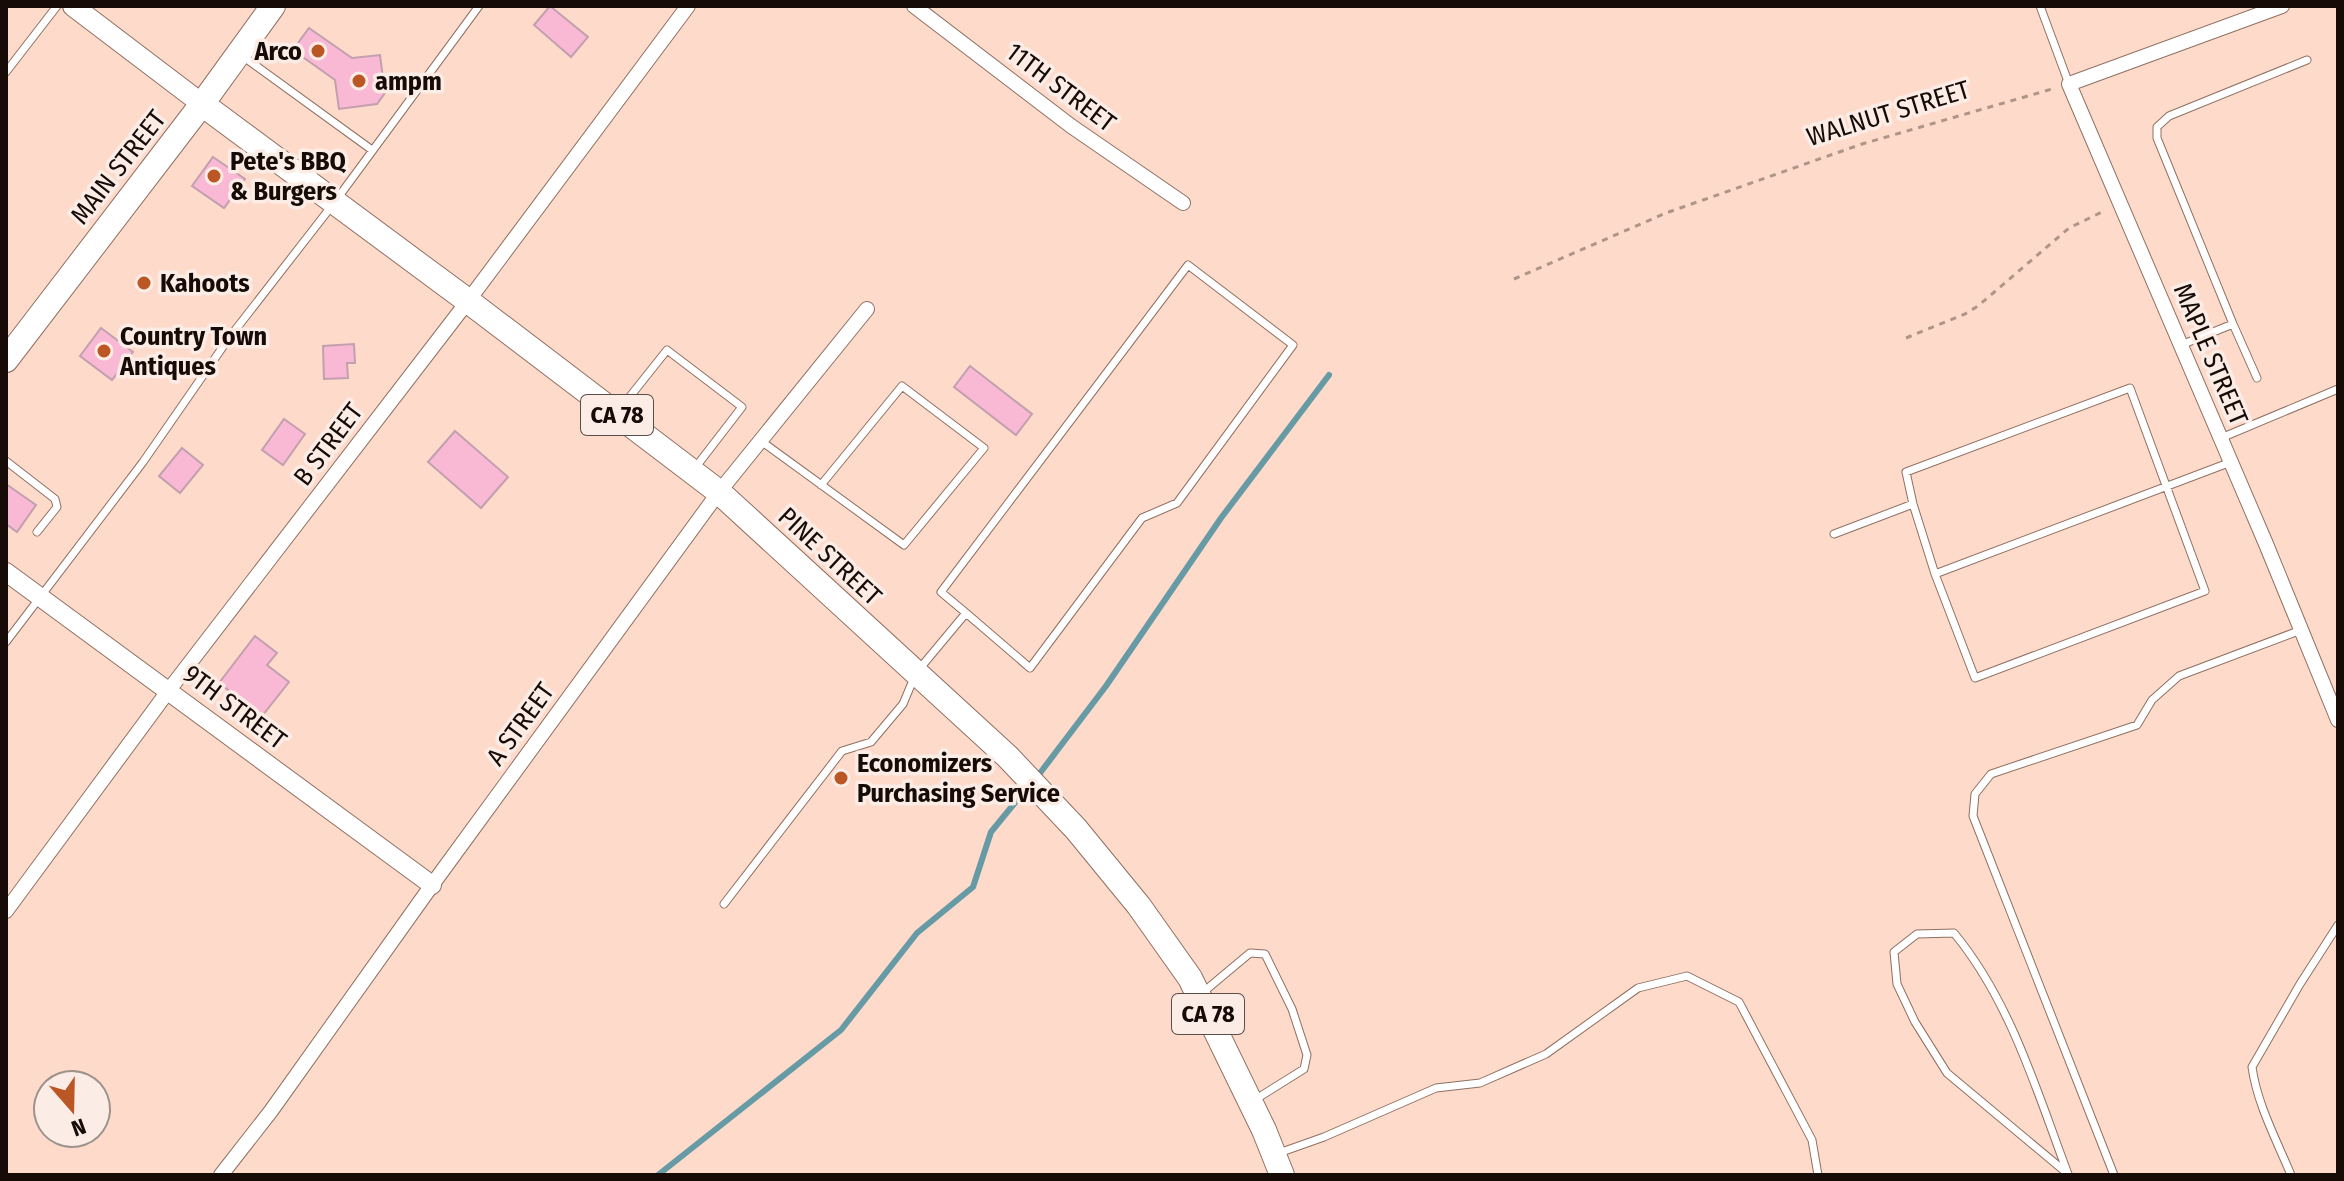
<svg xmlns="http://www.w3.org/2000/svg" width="2344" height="1181" font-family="'Fira Sans Condensed',sans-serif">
<rect width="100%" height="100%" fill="#fedacb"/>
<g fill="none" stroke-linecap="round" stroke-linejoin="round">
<!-- stream -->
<path stroke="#669ba6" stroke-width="6" d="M1037,777L1106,686L1221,518L1329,375
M658,1175L841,1030L917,933L973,887L991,832L1027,788"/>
</g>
<!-- building -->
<path fill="#f9b8d4" stroke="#c2a0ae" stroke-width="2" d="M550,6L588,37L571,57L534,25Z
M309,28L352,58L380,55L385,93L377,104L339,109L335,80L293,50Z
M213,157L245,179L224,208L192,186Z
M101,328L133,352L112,380L80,356Z
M354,344L355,363H347L348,378L324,379L323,346Z
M970,366L1032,414L1016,435L954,387Z
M284,419L305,434L283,465L262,450Z
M455,431L508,477L481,508L428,462Z
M182,448L203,465L180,493L159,476Z
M6,484L36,505L17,532L6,524Z
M255,636L277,653L267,665L289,682L262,716L219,683Z"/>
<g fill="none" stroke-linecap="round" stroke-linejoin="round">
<!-- service casing -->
<g stroke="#8f7062" stroke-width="9">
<path id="service" d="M2040,6L2069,84
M241,55L372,150
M6,72L57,6
M2233,324L2157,138V127L2169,116L2307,60
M2181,345L2233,324L2257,378
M620,409L667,350L742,407L695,468
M2221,438L2338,389
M761,441L904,545L984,448L902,386L821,485
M6,461L55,499L57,507L37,532
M1834,534L1913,504
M1935,574L1913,504L1906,472L2130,388L2205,591L1975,678L1935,574L2231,462
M6,642L143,462L229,338L334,203L479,6
M724,904L842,751L871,742L903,704L916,673L966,613L1030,668L1142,518L1177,503L1293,345L1188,265L941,592L966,613
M1201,994L1250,953L1265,954L1292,1009L1307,1055L1304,1069L1256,1099
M1276,1154L1324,1137L1436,1088L1480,1083L1546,1054L1638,988L1687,976L1739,1002L1812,1140L1818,1175
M2068,1174L1947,1073L1915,1022L1897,984L1894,952L1917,934L1954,933C2011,1002 2037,1092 2068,1174V1175
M2114,1175L1973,816L1975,794L1991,774L2137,725L2152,700L2179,676L2301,630
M2291,1175C2277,1141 2257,1104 2252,1067L2300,984L2338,925"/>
</g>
<!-- minor casing -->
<g stroke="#8f7062" stroke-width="16">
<path id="minor" d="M914,6L1071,126L1183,203
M2282,6L2069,84L2266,544L2338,720
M6,911L169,690L468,301L688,6
M221,1175L271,1111L432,885L719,492L867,309"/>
</g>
<!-- tertiary casing -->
<g stroke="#8f7062" stroke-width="20">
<path id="tertiary" d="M6,572L432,885"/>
</g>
<!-- secondary casing -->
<g stroke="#8f7062" stroke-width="22">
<path id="secondary" d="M73,6L202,104"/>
</g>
<!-- primary casing -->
<g stroke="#8f7062" stroke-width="26">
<path id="primary" d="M202,104L468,301L719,492L1007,756L1076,829L1139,906L1190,978L1264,1130L1282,1175
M6,360L202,104L273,6"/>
</g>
<!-- path -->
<path stroke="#af9488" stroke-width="3" stroke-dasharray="6 6" stroke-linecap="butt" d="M1514,279L1666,213L1862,144L2052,89
M1906,338L1965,314L1978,306L2069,228L2106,210"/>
<!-- service -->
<use href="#service" stroke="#fff" stroke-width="7"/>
<!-- minor -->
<use href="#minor" stroke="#fff" stroke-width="14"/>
<!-- tertiary -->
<use href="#tertiary" stroke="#fff" stroke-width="18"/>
<!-- secondary -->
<use href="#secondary" stroke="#fff" stroke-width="20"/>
<!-- primary -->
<use href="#primary" stroke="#fff" stroke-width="24"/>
</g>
<!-- markers -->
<g fill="#bb5725" stroke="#fbece6" stroke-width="3">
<circle cx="318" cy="51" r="8"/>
<circle cx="359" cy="81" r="8"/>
<circle cx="214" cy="176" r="8"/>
<circle cx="144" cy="283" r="8"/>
<circle cx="104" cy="351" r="8"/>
<circle cx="841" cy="778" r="8"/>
</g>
<g text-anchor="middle" stroke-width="7" stroke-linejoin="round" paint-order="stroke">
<!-- shield labels -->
<g fill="#fbece6" stroke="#5b4e49" stroke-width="2">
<rect x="581" y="395" width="72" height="40" rx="6"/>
<rect x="1172" y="994" width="72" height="40" rx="6"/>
</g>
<g font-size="24" font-weight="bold" fill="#160b06">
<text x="617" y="423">CA 78</text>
<text x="1208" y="1022">CA 78</text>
</g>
<!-- poi labels -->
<g font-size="26" font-weight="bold" fill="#160b06" stroke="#fbece6" text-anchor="start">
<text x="302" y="60" text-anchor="end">Arco</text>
<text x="375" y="90">ampm</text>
<text x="230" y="170">Pete's BBQ<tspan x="230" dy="30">&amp; Burgers</tspan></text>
<text x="160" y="292">Kahoots</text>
<text x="120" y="345">Country Town<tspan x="120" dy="30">Antiques</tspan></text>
<text x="857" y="772">Economizers<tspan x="857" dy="30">Purchasing Service</tspan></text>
</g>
<!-- street labels -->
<g font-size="26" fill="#160b06" stroke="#fbece6">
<text transform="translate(1061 87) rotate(37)" y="9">11TH STREET</text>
<text transform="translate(1888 113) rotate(-17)" y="9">WALNUT STREET</text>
<text transform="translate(118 167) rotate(-52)" y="9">MAIN STREET</text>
<text transform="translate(2211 354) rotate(67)" y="9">MAPLE STREET</text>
<text transform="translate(328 444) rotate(-53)" y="9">B STREET</text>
<text transform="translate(830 556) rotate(43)" y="9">PINE STREET</text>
<text transform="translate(235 707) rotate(37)" y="9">9TH STREET</text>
<text transform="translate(520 724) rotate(-54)" y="9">A STREET</text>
</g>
</g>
<!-- border -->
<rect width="2344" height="1181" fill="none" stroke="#160b06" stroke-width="16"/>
<!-- north arrow -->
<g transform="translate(72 1109) rotate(160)"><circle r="38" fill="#fbece6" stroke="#9f928c" stroke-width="2"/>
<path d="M0-6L14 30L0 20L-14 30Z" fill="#bb5725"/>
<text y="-12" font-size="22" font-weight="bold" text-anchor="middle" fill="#160b06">N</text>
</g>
</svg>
